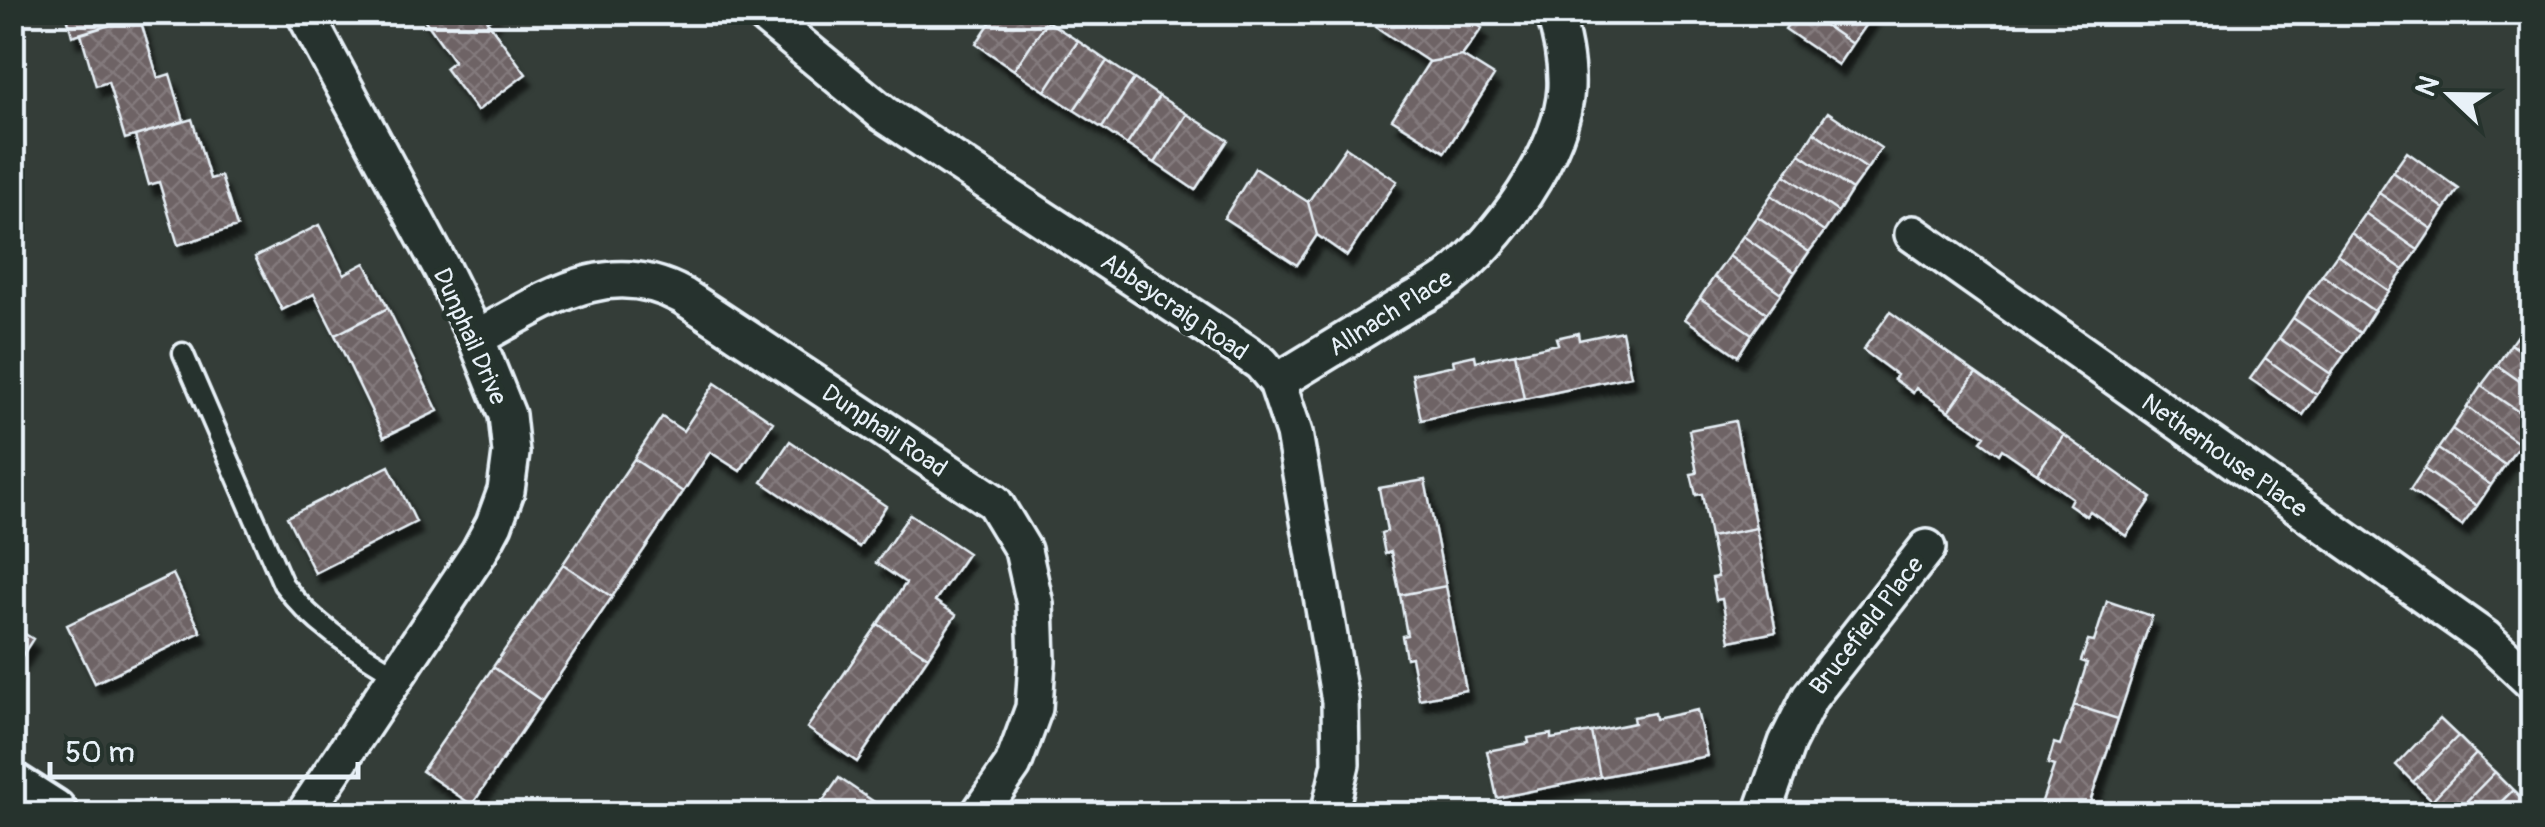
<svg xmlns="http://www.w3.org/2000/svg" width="2545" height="827" font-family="Pangolin,sans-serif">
<defs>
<pattern id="building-cross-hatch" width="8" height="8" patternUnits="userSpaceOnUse" patternTransform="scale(2.5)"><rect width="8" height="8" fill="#6e6365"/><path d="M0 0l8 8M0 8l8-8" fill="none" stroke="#837a7c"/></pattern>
<filter id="shadow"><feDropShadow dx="6" dy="11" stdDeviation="2.5" flood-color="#0009"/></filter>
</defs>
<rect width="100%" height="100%" fill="#343d38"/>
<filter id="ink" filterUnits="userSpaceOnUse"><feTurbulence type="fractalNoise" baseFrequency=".01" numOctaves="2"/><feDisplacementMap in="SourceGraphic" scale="20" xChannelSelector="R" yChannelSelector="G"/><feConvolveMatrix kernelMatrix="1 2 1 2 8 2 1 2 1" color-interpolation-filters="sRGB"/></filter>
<g filter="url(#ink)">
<!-- building -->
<path fill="url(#building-cross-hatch)" stroke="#e8f1f8" stroke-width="2.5" filter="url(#shadow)" d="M66,12H131L133,18L72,36Z
M419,12H493L495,16L487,21L526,74L477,111L445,68L454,61Z
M997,12H1034L1047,21L1014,70L976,44Z
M1386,12H1460L1482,28L1462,56L1429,62L1376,27Z
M1796,12H1806L1852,44L1838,65L1785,29Z
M1806,12H1849L1866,24L1852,44Z
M1849,12H1874L1866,24Z
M139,16L158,78L170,74L184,121L125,139L108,82L96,86L81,34Z
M1047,21L1078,41L1045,91L1014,70Z
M1078,41L1107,61L1074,110L1045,91Z
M1462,56L1494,76L1445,152L1392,119L1429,62Z
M1107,61L1134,79L1102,128L1074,110Z
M1134,79L1159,96L1127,145L1102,128Z
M1159,96L1187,114L1155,163L1127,145Z
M1828,112L1881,148L1867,169L1814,132Z
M1187,114L1228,140L1195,190L1155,163Z
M192,119L210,179L221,176L237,227L178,245L159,182L149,185L135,136Z
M1814,132L1867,169L1852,190L1800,154Z
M1346,147L1397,181L1347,256L1317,235L1308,202Z
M2407,152L2459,189L2445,209L2393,172Z
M1800,154L1852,190L1838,212L1785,175Z
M1255,168L1308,202L1317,235L1297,265L1224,218Z
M2393,172L2445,209L2432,229L2379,193Z
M1785,175L1838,212L1824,232L1771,195Z
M2379,193L2432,229L2418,250L2365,213Z
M1771,195L1824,232L1809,252L1757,216Z
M2365,213L2418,250L2404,270L2351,233Z
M1757,216L1809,252L1795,272L1743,236Z
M319,225L344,274L365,263L388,308L335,335L314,294L282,310L255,257Z
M2351,233L2404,270L2389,291L2337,254Z
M1743,236L1795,272L1781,293L1729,256Z
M2337,254L2389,291L2374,311L2322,275Z
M1729,256L1781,293L1767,313L1714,277Z
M2322,275L2374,311L2360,333L2307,296Z
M1714,277L1767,313L1752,334L1700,298Z
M2307,296L2360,333L2345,354L2293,318Z
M1700,298L1752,334L1738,356L1685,319Z
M388,308L438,411L384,437L335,335Z
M1890,312L1976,373L1949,411L1916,388L1913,393L1894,379L1897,375L1863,350Z
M2293,318L2345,354L2331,374L2279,338Z
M2525,324L2532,329V359L2511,344Z
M1622,331L1631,376L1524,399L1515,353L1558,344L1556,338L1578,333L1579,340Z
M2279,338L2331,374L2317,395L2265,358Z
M2511,344L2532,359V390L2497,365Z
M1515,353L1524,399L1421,420L1412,374L1454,365L1453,360L1475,355L1476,361Z
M2265,358L2317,395L2303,415L2250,379Z
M2497,365L2532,390V421L2481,386Z
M1976,373L2064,435L2037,473L2002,449L1999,454L1981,441L1985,436L1949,411Z
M715,383L773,422L740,471L710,452L683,492L634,459L662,417L683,431Z
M2481,386L2532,421V425L2520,444L2467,407Z
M2467,407L2520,444L2505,465L2452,429Z
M1735,421L1756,528L1710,537L1702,494L1696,495L1691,474L1697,473L1689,430Z
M2452,429L2505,465L2491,485L2438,449Z
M2064,435L2152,498L2126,536L2090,511L2086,516L2069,504L2072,498L2037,473Z
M790,441L886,506L859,547L762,482Z
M2438,449L2491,485L2477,506L2424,469Z
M634,459L683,492L612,597L563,564Z
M389,466L416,522L315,573L287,517Z
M2424,469L2477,506L2462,526L2410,490Z
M1425,480L1446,586L1400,595L1391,552L1385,554L1381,533L1387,531L1379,488Z
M910,514L968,553L935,601L956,615L928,657L878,624L906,583L876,563Z
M1756,528L1776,632L1730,641L1722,599L1716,600L1712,578L1718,577L1710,537Z
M563,564L612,597L542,701L493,667Z
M173,574L201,632L95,683L67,625Z
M1446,586L1466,690L1419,699L1411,657L1406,658L1402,636L1407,635L1400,595Z
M2107,601L2152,616L2118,719L2074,705L2087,663L2081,661L2088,641L2094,642Z
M878,624L928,657L857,762L807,728Z
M12,626L33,639L12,671Z
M493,667L542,701L472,805L422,771Z
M2074,705L2118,719L2086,814H2063L2040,807L2054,766L2048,764L2054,743L2060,745Z
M1697,710L1707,756L1600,777L1591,732L1634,723L1633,717L1654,713L1655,719Z
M2440,719L2458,736L2413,782L2396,765Z
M1591,732L1600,777L1497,798L1487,751L1529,743L1528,738L1551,734V739Z
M2458,736L2476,754L2432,800L2413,782Z
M2476,754L2495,772L2454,814H2446L2432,800Z
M2495,772L2513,790L2489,814H2454Z
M839,778L889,812L888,814H814Z
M2513,790L2531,807L2523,814H2489Z"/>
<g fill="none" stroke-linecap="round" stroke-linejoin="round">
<!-- lane casing -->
<g stroke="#e8f1f8" stroke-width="25">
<path id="lane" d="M183,353L283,584C313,625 354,649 397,675"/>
</g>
<!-- street casing -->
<g stroke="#e8f1f8" stroke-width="42">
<path id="street" d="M304,12L442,269L476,338L507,415L511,453L506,491L494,524L479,552L304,814
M760,12L884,114L1241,349L1261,363L1277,382L1294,433L1340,701L1341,764L1329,814
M1913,234L2485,638L2532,682
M476,338C544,302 606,254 683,296L994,502L1023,550L1035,604L1037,661L1034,708L1013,765L979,814
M1277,382C1317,358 1356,334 1395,310C1412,300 1431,291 1448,279C1499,240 1562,153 1566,88C1567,62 1562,37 1554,12
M1762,814L1787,743L1810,697L1927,548"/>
</g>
<!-- secondary casing -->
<g stroke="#e8f1f8" stroke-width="58">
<path id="secondary" d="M12,789L51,814"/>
</g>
<!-- lane -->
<use href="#lane" stroke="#26332d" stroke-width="18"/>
<!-- street -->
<use href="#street" stroke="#26332d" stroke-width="35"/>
<!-- secondary -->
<use href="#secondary" stroke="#26332d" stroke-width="50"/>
</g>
</g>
<g text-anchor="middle" stroke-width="10" stroke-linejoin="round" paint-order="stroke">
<!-- street labels -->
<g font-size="25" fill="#e8f1f8" stroke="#26332d">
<text transform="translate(1175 306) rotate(34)" y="9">Abbeycraig Road</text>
<text transform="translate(1390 312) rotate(-32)" y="9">Allnach Place</text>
<text transform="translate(471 336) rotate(66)" y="9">Dunphail Drive</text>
<text transform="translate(885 430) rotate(34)" y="9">Dunphail Road</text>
<text transform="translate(2225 455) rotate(35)" y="9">Netherhouse Place</text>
<text transform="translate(1866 625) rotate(-52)" y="9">Brucefield Place</text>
</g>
</g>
<!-- margin -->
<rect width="2545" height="827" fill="none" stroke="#26332d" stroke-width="50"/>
<rect x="25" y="25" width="2495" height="777" fill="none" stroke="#e8f1f8" stroke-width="4" filter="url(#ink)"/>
<!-- north arrow -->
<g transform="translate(2450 95) rotate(292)" stroke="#26332d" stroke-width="8" paint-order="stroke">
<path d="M0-8L18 38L0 25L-18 38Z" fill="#e8f1f8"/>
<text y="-15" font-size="28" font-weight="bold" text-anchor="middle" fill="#e8f1f8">N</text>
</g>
<!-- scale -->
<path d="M50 762v15h308v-15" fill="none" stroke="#e8f1f8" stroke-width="5"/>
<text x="65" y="762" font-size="30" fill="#e8f1f8" stroke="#26332d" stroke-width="8" paint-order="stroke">50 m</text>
</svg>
